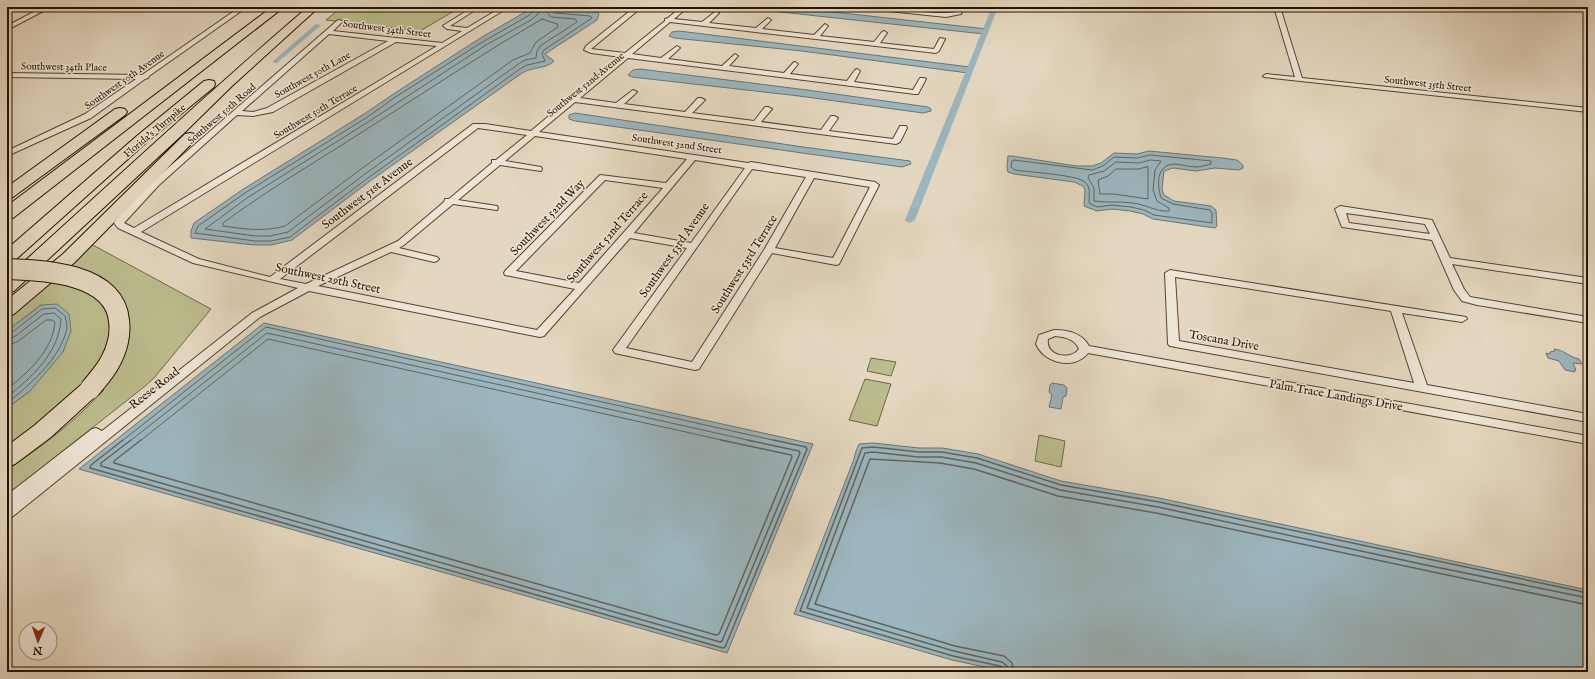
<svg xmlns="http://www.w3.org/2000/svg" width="1595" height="679" font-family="'IM FELL English',serif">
<rect width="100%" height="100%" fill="#e4d7bf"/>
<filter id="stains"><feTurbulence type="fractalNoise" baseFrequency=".005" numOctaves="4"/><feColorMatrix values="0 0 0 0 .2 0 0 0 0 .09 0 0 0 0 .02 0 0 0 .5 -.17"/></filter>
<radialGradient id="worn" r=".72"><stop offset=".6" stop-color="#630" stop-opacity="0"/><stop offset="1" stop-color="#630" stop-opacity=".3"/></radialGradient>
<!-- green -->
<path fill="#bbbc8d" stroke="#706746" d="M342,7H461L420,31L326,20Z
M91,244L211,309L154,378L144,387L7,495V470C44,445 73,423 104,390L76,389L7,451V408L30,391L41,305L7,331V317Z
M871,358L896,362L891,376L867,371Z
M865,379L891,384L877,426L849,420Z
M1039,435L1065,441L1061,467L1035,461Z"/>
<!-- water -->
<path fill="#9bb6be" stroke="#6c7472" d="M534,7L597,12L599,14L597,20L545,54L554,61C547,69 531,67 522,73L370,181L292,240L271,245H254L191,238V231L194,223L242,190L364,114L395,93L482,37Z
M734,7H788L987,29L984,34Z
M679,31L970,67L968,73L802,51L674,38L669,36L672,32Z
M640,69L807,90L928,107L931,109V111L923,113L799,96L632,77L628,75L633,70Z
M575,113L803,147L910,161L911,164L902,167L575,121L569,119V115Z
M1149,151L1222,158L1237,160L1243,165V168L1239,170L1215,168L1196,171L1173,168L1164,171L1162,189L1164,195L1174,201L1211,206L1216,210L1217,226L1215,228L1153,219L1143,214L1130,211L1112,209L1097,211L1084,206L1085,190L1083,186L1074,182L1014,174L1008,172L1007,167L1008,156H1012L1076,166H1092L1101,163L1114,153L1137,154Z
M57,304L69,314L71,331L63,352L30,391L7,408V331L41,305Z
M264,323L813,444L727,653L79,469Z
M1554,349C1566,351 1569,357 1579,359L1582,364L1573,363L1576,370H1574L1575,372L1565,370L1559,361L1548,358L1546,353L1550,354V352L1555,351Z
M1052,383L1064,385L1067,388L1066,396L1063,397L1061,409L1049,407L1052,395L1049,392L1050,385Z
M873,443L919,448H942L978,454L1061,481L1159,498L1588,590V672H1008L952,660L794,614L854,459L856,451L859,444Z"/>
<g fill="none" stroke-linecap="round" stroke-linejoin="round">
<!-- shore-far1 -->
<path stroke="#60645f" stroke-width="1" d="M535,7L534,11L528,16L484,41L397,96L366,118L245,193L198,226L195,233L255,241H271L290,237L368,178L520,69L527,65L545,61L542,54L544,50L592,18L590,16L555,13L552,11L551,7
M540,7L538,14L531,20L486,45L368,122L247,198L205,229L255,236H270L288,232L365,174L517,65L525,60L536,58L537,51L540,46L577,22L575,19L551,17L547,12L546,7
M542,19L557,24L558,27L536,42L530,53L513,60L361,169L285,226C263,232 245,229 223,226V223C270,188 321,159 370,127C427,91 483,53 542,19Z
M1150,155L1211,161V164C1206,165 1201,167 1196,167C1188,167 1181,164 1174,164C1156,165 1157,185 1161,198L1173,204L1210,210L1212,213V223L1154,215L1144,210L1131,207L1112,205L1097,207L1089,203C1089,196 1091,187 1085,182C1078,175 1028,172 1015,170L1011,167L1012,161L1014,160L1092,170L1103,166L1114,157L1137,158Z
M1151,160L1161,161L1155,170L1153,190L1157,201L1169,208V211C1156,212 1145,204 1132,203C1119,201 1106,203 1094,201V188L1088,178L1089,175L1104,171L1116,162L1138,163Z
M1148,167V199L1114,194H1100L1098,180L1108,176L1116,169H1138Z
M7,334L11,333L42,309L55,308L65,316C66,321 68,327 66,332C59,359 29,386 7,403
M7,339L14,337L44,314L54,313L61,319C59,353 32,377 7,397
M7,345L17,342L46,320H52L55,322C53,350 28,373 7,389
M122,441L266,327L777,441
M130,441L267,333L752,441
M140,441L268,339L726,441"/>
<!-- shore -->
<path stroke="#60645f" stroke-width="1.5" d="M123,440L91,465L90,468L723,648L725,647L807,449L806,447L773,440
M131,440L101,463V466L720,642L722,641L800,453L799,451L747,440
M141,440L114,461V463L716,635L719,634L792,457L791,455L721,440
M1003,672V668L1000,666L953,656L800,611L862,448L873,447L919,452H942L977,458L1061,485L1159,502L1588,593
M1008,672L1007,666L1002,662L954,651L807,608L865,453L873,452L918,457H941L976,463L1060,490L1158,507L1421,564L1588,598
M1014,672L1012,663L1004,656L955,646L815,604L870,459L940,463L974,469L1058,496L1156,513L1588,605"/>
<!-- canal -->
<path fill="#9bb6be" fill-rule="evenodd" d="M334,7H340L336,10L334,9Z
M992,7H998L915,220L910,223L907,222L905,220Z
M316,24L321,25L277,63H273V61Z"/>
<!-- minor casing -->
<g stroke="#564330" stroke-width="2">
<path id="minor" d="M43,7H51L7,30V26Z
M240,7H247L149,76L148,78L145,79L91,118L7,156V151L85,114L136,79L7,77V73L142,75Z
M473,7H480L450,26L467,28L502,7H509L141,232L199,259L270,277L473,124H485L531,131L568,100V97H572L621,57L591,53L584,50L586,46L635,7H642L591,49L625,53L665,21V19L668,18L681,7H688L674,19L702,22L716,11L719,13L709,23L756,28L768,18L771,20L762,29L814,35L825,24L828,26L820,36L874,42L882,32L884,31L887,33L880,43L934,49L940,38L945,39L939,51L936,53L670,22L632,54L661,58L677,46L680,48L668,59L722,66L735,54L738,56L729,66L784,73L793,63L795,62L798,64L790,74L847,81L855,70L857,69L860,71L854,82L913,90L920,78H924L926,79L918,94H915L628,58L580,98L616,103L633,90L637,92L624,104L685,112L698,98H701L705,100L692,113L754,121L765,107H768L772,109L761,122L821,130L831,116H834L838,118L829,131L893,139L900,126H906L907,128L900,142L896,144L575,102L539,132L748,163L751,162L875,182L879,185L839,264L836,265L772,253L699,369L695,370L619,354L615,353L613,350L687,248L630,238L544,336L540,337L309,291L260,317L12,517L7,518V495L92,429L96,428L102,431L252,313L298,288L193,263L118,228L114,223L119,216L153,181L338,20L343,21L333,31L442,43L462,31L447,29L443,26L444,25ZM329,34L388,41L267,108L253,112L242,111ZM396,42L437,46L134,228L124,223L159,185L237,115L253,116L273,112ZM478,128L527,135L496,160H492V163L449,199H445L444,202L398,241L306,284L280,279ZM535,136L687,159L666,183L600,175L505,271L504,273L505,275L575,289L537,330L318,286L391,252L434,262L437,261L439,259L437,257L399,248L404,245L453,204L497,210L498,208L497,206L458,200L500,165L541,171L542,169L541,167L505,161ZM695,160L745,168L691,243L634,233ZM752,169L806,177L764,250L692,362L626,348ZM814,178L870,187L833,258L775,248ZM605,180L663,188L579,283L516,271Z
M866,7C895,7 930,16 956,12L958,7H964L961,14L946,17L869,9Z
M1274,7H1280L1302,78L1588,108V112L1264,77L1263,76L1266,74L1295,77Z
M1340,206L1432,220L1450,258L1588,278V284L1452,264L1464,289L1470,297L1588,317V323L1477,305L1462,301L1454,290L1432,240L1342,227L1335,209ZM1346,213L1425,224L1430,234L1349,223Z
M1170,270L1466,317L1467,319L1462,322L1402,313L1427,385L1588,414V422L1170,346L1168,344L1165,273ZM1175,277L1391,311L1414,383L1179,341Z
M1054,330C1068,330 1082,333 1089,346L1588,436V444L1088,353C1074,371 1044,363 1036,344L1039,335ZM1055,336C1065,337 1075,339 1079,349C1070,361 1045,356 1048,339Z"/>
</g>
<!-- motorway casing -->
<g stroke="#261200" stroke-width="2">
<path id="motorway" d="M272,7H284L13,218L7,219V206Z
M308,7H319L232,86L183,134L14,291L7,293V277C107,187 205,95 308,7Z
M209,80L214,81L215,84L214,87L148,141L13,262L7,263V249L138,135L204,81Z
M120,108L125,109L127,112L125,115L13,197L7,199V187L115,109Z
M190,133L195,134L197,137L195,140L75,262L14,314L7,316V300L63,254L185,134Z
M90,382L98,384L101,389L98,394L51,437L15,464L7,467V446L35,425L82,384Z"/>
</g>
<!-- minor -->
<use href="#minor" fill="#ede5d5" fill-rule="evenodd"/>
<!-- motorway -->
<use href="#motorway" fill="#e4d7bf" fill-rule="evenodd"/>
<!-- motorway-bridge casing -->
<g stroke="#261200" stroke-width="22" stroke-linecap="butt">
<path id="motorway-bridge" d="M7,269C43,270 115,273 119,321C121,334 117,350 110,362C105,372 97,380 90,389"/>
</g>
<!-- motorway-bridge -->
<use href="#motorway-bridge" stroke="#e4d7bf" stroke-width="20"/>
</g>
<g text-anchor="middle" stroke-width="3" stroke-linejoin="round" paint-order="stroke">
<!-- far-street labels -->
<g font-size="10" fill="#261200" stroke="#ede5d5">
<text transform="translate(387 28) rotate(7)" y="4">Southwest 34th Street</text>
<text transform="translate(64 66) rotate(1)" y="4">Southwest 34th Place</text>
<text transform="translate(312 74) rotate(-29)" y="4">Southwest 50th Lane</text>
<text transform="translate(124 79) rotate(-35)" y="4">Southwest 50th Avenue</text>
<text transform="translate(1428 83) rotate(6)" y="4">Southwest 35th Street</text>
<text transform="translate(585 84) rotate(-39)" y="4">Southwest 52nd Avenue</text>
<text transform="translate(315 111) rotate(-31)" y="4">Southwest 50th Terrace</text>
<text transform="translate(221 113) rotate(-41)" y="4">Southwest 50th Road</text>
<text transform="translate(154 130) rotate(-40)" y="4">Florida's Turnpike</text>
<text transform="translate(677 143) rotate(8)" y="4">Southwest 32nd Street</text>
</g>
<!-- street labels -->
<g font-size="12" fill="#261200" stroke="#ede5d5">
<text transform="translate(367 193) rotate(-37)" y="4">Southwest 51st Avenue</text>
<text transform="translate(547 217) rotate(-46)" y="4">Southwest 52nd Way</text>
<text transform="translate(607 237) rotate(-49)" y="4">Southwest 52nd Terrace</text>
<text transform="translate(674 250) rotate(-55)" y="4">Southwest 53rd Avenue</text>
<text transform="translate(744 264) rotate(-58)" y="4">Southwest 53rd Terrace</text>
<text transform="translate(328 278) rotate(12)" y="4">Southwest 29th Street</text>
<text transform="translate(1224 340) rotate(10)" y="4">Toscana Drive</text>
<text transform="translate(154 388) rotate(-38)" y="4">Reese Road</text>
<text transform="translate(1336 395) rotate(10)" y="4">Palm Trace Landings Drive</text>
</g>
</g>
<!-- margin -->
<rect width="1595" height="679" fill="none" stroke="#e4d7bf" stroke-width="24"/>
<rect x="8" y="8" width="1579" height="663" fill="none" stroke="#261200" stroke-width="2"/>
<rect x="12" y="12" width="1571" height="655" fill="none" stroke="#261200"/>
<!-- north arrow -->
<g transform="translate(38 641) rotate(182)"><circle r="19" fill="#ede5d5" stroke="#9d9180"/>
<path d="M0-3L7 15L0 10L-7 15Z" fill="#8f2418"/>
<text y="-6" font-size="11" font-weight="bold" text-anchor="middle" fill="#261200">N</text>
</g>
<rect width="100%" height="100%" filter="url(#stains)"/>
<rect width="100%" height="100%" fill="url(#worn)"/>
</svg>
